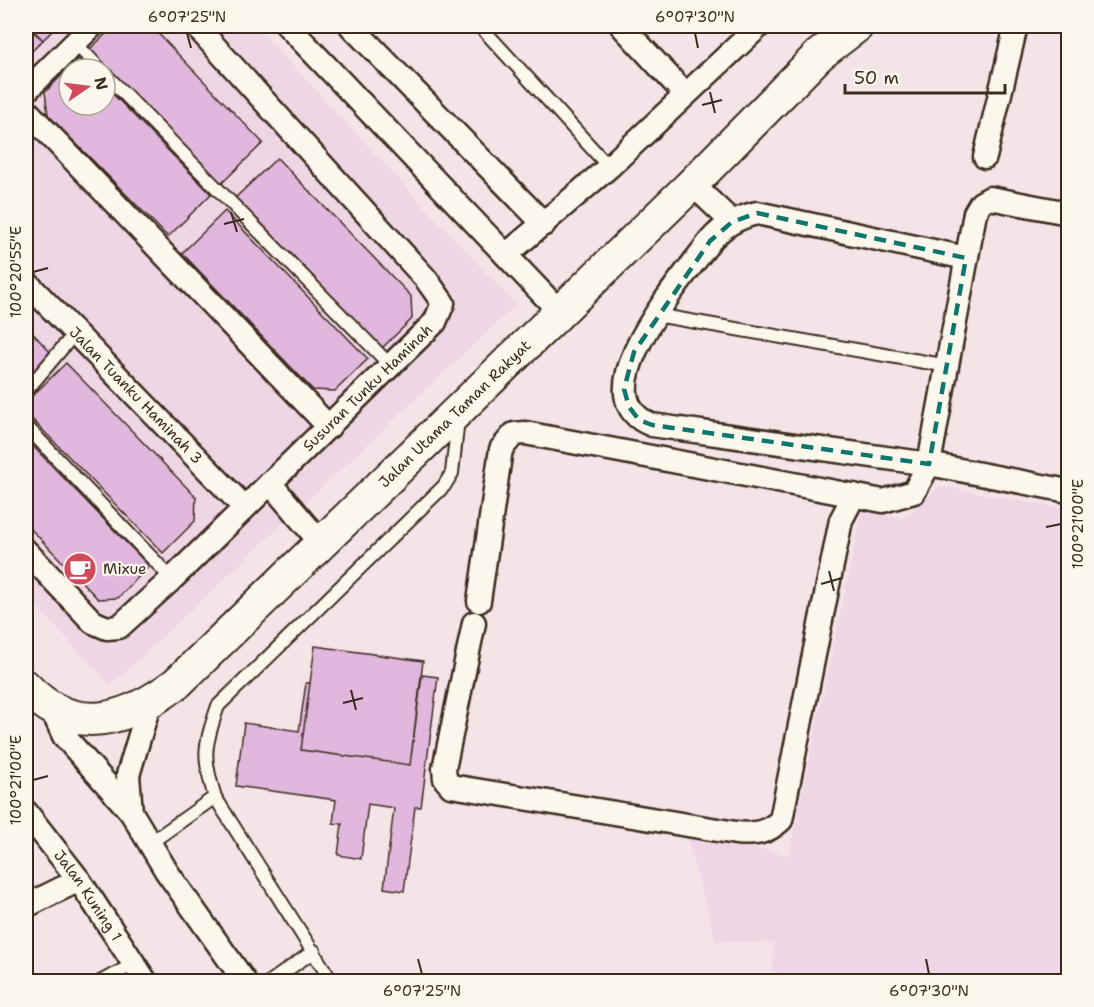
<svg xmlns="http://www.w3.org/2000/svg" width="1094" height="1007" font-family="'Shantell Sans',sans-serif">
<rect width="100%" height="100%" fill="#f4e4e8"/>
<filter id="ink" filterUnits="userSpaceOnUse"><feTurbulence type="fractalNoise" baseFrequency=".0167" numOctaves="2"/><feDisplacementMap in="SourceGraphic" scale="12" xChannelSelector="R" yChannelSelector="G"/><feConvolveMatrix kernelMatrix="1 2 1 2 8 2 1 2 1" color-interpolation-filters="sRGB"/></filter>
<g filter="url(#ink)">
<!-- built -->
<path fill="#efd6e5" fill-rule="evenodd" d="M26,26H256L516,305L110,686L26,595ZM69,69H105V105H69Z
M940,486L1068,509V981H772L774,943L716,941L685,833L789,855L862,510L903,519Z"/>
<!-- building -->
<path fill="#e2b7dd" stroke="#3b2a1e" stroke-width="1.5" d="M26,26L43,40L29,54L26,51Z
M29,26H57L43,40Z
M114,26H151L263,143L220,185L90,49Z
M78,59L88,69H69V105H105V86L211,194L168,237L48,115L45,92Z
M277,158L411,296L412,319L379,351L233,200Z
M225,211L368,359L335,391L313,390L182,253Z
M26,326L52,354L26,380Z
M66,363L196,497L195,521L163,553L26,413V402Z
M26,439L149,566L118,598L98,599L26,524Z
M315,646L423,661L410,765L301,750Z
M422,675L438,677L421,807H415L404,891L384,888L394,808L368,804L361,859L338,855L342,824L333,823L336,800L236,786L244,723L299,731L306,683H310L301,750L410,765Z"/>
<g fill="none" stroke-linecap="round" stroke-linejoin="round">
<!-- lane casing -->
<g stroke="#3b2a1e" stroke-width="16">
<path id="lane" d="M480,26L609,167
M74,42L100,69
M105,74L391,366
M656,315L948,366
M26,391L75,333
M26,426L172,579
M150,843L215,797
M100,982L134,964
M270,982L314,951
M332,982L215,797C202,756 204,747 218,706L444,486L452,473L458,419"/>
</g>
<!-- street casing -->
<g stroke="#3b2a1e" stroke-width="27">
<g id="street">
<path d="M288,26L560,312"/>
<path d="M351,26L544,224"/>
<path d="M622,26L685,94"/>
<path d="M26,91L92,26"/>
<path d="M26,110L329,427"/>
<path d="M985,157L1016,26"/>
<path d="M692,184L732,222"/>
<path d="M506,255L609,167L759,26"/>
<path d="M966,258L757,213C738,217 723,226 710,241C684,277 577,396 652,425L929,464L1068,491"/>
<path id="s1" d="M26,282L244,507"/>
<path d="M270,483L321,543"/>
<path id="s2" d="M26,551L93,622L107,628L119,627L172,579L435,322L443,303L426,279L196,26"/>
<path d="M479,601L501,449L514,434L525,433L883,501L914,492L929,464L975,213L981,203L990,198L1068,213"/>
<path d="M474,623L444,769L445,779L451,786L736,833C755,835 767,833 781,820L841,520L854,495"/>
<path d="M52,710L64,736L131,812L167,872L245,982"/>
<path id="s3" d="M26,812L79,880L146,982"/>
<path d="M131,812L128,775L149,705"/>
<path d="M26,906L79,880"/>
</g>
</g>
<!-- secondary casing -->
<g stroke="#3b2a1e" stroke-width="36">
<g id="secondary">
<path id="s4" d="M26,687C74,738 127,721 177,683L692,184L819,55L857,26"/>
</g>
</g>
<!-- lane -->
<use href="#lane" stroke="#fbf7ec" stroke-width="12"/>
<!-- street -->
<use href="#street" stroke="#fbf7ec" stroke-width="22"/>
<!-- secondary -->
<use href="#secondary" stroke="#fbf7ec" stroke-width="32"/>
</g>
</g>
<!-- marked area -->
<path fill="none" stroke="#0f766e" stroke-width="4.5" stroke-dasharray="12 8" stroke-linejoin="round" d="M757,213L966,258L929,464L652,425L639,420L629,407L624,389L634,352L710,241L732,222Z"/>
<!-- ticks -->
<path fill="none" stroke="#3b2a1e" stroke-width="2" d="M187,33L191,48M695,33L698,48M710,92L715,113M702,105L722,100M231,212L237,232M224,224L244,219M33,272L48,268M1046,527L1061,524M829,571L834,591M821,584L842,578M351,690L356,710M343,703L363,698M33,780L48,776M418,959L422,974M926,959L929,974"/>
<!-- icons -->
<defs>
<g id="cafe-disc" transform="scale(1.725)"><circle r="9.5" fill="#d1495b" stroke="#fbf7ec"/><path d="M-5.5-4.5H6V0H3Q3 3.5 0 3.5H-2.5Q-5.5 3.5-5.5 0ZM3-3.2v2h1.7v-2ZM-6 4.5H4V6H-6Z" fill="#fff"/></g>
</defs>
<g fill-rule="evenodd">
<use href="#cafe-disc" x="80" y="569"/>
</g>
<g text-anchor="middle" stroke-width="4.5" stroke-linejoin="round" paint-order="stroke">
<!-- street labels -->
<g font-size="15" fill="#3b2a1e" stroke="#fbf7ec">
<text dy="5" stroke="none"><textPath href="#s2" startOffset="470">Susuran Tunku Haminah</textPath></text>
<text dy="5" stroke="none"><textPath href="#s1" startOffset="158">Jalan Tuanku Haminah 3</textPath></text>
<text dy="5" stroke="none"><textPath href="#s4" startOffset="556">Jalan Utama Taman Rakyat</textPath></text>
<text dy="5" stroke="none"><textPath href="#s3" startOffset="104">Jalan Kuning 1</textPath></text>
</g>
<!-- poi labels -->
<g font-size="15" fill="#3b2a1e" stroke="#fbf7ec" text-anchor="start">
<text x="103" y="574">Mixue</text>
</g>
</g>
<!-- margin -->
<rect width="1094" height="1007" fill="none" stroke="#fbf7ec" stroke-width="66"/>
<!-- north arrow -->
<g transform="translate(87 87) rotate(76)"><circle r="28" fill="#fbf7ec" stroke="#aea59a" stroke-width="1.5"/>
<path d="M0-4.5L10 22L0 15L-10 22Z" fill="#d1495b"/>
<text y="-9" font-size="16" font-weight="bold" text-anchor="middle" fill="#3b2a1e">N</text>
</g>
<!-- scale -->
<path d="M845 84v9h160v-9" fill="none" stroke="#3b2a1e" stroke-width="3"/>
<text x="854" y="84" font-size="18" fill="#3b2a1e" stroke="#fbf7ec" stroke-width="4.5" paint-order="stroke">50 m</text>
<rect x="33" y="33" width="1028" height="941" fill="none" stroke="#3b2a1e" stroke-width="2"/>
<g font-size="15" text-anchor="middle" fill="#3b2a1e">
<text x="187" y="22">6°07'25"N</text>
<text x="695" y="22">6°07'30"N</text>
<text transform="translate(16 272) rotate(-90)" y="5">100°20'55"E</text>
<text transform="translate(1078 524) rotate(-90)" y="5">100°21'00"E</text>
<text transform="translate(16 780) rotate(-90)" y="5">100°21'00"E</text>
<text x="422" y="996">6°07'25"N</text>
<text x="929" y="996">6°07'30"N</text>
</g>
</svg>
